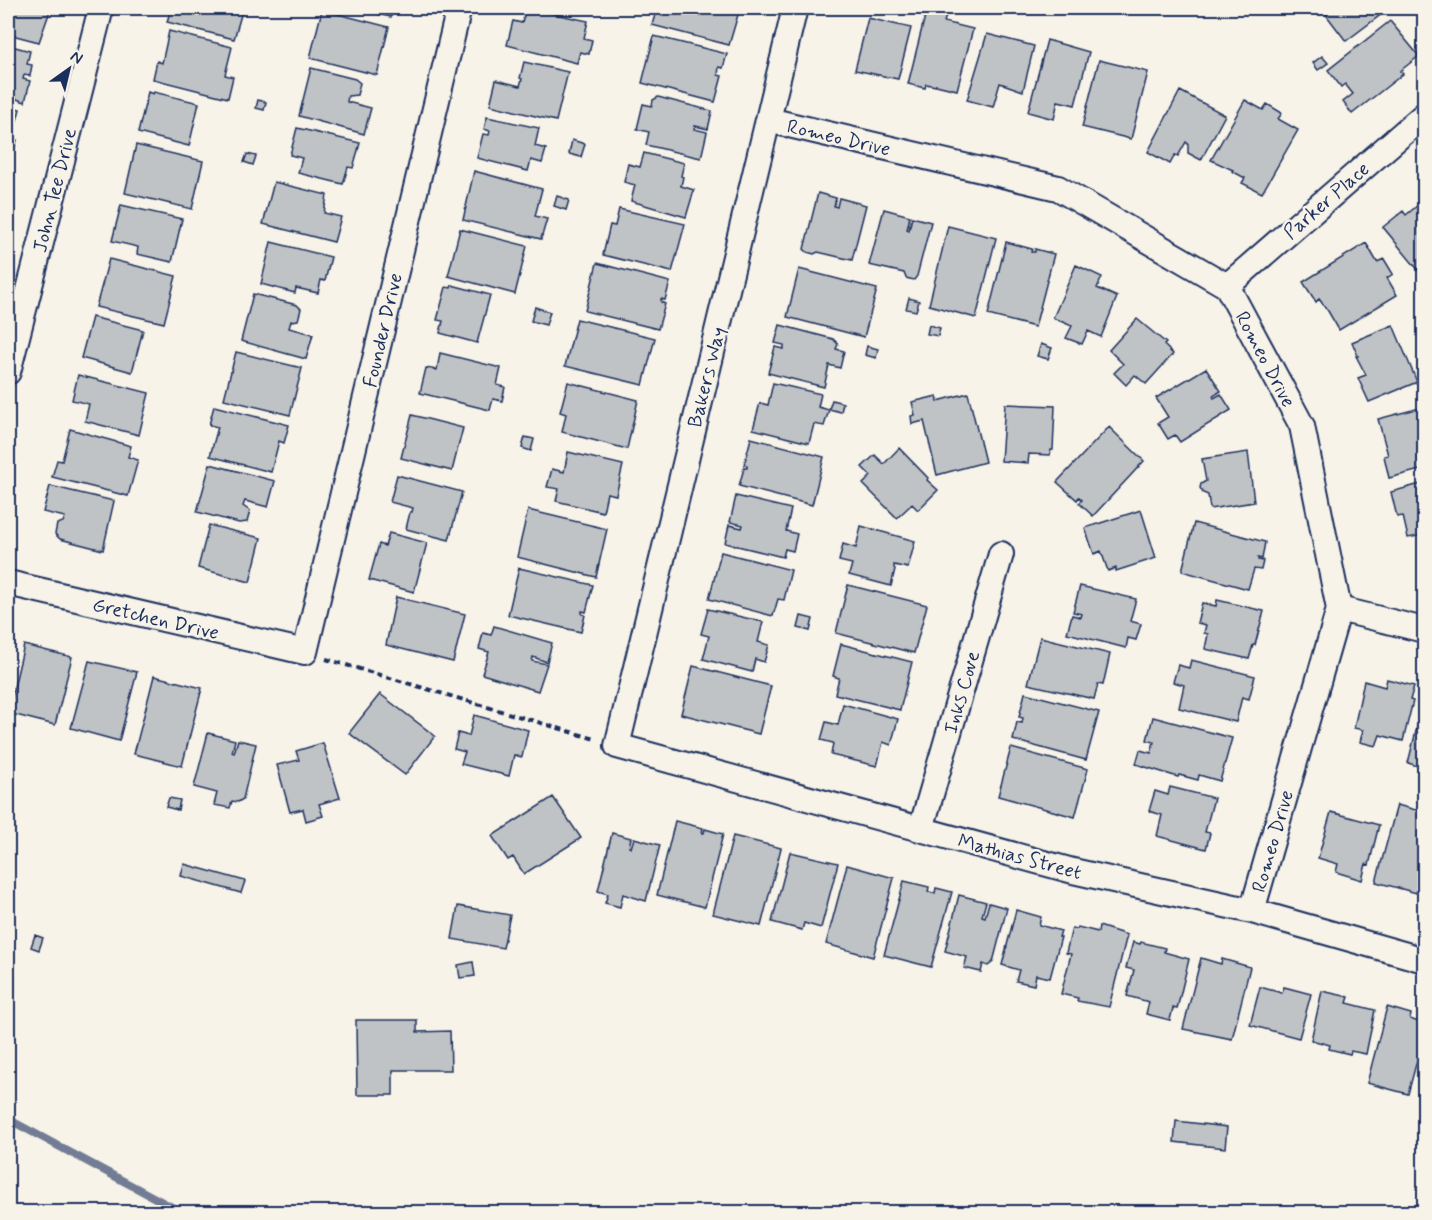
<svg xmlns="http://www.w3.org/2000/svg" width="1432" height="1220" font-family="Mynerve,sans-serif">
<rect width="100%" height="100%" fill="#f7f3e8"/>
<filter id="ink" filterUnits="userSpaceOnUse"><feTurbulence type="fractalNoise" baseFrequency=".0167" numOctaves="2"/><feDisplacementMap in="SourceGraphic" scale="12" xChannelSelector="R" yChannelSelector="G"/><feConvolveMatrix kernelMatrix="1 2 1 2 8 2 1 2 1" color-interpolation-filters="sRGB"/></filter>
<g filter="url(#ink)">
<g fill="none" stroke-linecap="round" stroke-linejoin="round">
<!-- stream -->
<path stroke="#727c95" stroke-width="8" d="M8,1119L181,1212"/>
</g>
<!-- building -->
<path fill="#c0c3c5" stroke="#1b2f5e" stroke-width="1.5" d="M8,8H51L39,42L8,34Z
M171,8H243L234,39L167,22Z
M352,8H393L391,17Z
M526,8L588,21L584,38L592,40L589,54L580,52L577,63L507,45L513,21L522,23Z
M657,8H740L729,45L652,25Z
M927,8L947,13L944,22L973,29L957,90L936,85V86L926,84L925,88L908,84Z
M1321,8H1379L1383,13L1346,41Z
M322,10L389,27L377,75L310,58Z
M868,18L911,28L898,79L855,70Z
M1390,21L1419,56L1400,71L1403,74L1352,114L1343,102L1353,94L1345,84L1341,87L1328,70Z
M169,31L232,47L225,75L233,77L228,98L153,79L157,61L162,63Z
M987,34L1034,46L1023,91L1000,83L993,107L967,100Z
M654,36L727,54L723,68L719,67L718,75L722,76L715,102L642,83Z
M1047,40L1089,52L1075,105L1058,101L1054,119L1028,112Z
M8,45L30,51L27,64L32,65L30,76L24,75L23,79L30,81L25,102L8,96Z
M1322,56L1328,63L1318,70L1313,63Z
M1099,60L1148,72L1131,139L1082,127Z
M524,62L568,72L556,121L490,105L496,80L520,86L522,79L520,78Z
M311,68L355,79L360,83L357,95L348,96L347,102L371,108L364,134L299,116Z
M1180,91L1225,115L1201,160L1188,153V144L1186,142L1178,156L1175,155L1170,164L1148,152Z
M148,92L153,94L154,92L199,103L189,146L138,133Z
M658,97L712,111L708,129L695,126L694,129L707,132L701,158L646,145L649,132L637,129L643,104L652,106L653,100Z
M258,100L266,102L264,110L256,108Z
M1245,100L1263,110L1267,104L1282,113L1278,119L1298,130L1262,193L1242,183L1245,178L1232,171L1233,170L1211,160Z
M8,106L20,109L12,139L17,140L12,158L8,157Z
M487,117L539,128L535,146L546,149L542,163L531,160L528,171L477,158L483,134L489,135L490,131L484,129Z
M297,128L360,143L353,168L348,167L343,184L298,173L302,158L290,155Z
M572,140L585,144L581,157L569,154Z
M136,145L203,161L192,209L125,193Z
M644,153L684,163L681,176L683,177L681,186L694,190L686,217L631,201L635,185L624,182L628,164L640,167Z
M247,154L256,156L253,165L244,162Z
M474,171L542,189L535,216L547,219L541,239L463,220Z
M274,182L327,195L324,213L341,217L334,242L263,224Z
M818,193L836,198L834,206L837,207L839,198L866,205L852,260L818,252L814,254L807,252L804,249Z
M557,196L569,200L566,210L554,206Z
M1424,200V266L1419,271L1383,227L1403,211L1406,215Z
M121,205L182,219L172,262L137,254L138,247L112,241Z
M619,209L685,224L672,272L603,255L610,225L615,226Z
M884,209L910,216L907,230H909L912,217L931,222L917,276L914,280L906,278L904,273L869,265Z
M948,226L996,238L976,318L929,305Z
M460,229L527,246L515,294L448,276Z
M271,242L331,257L325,281L321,280L318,293L296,288L295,293L261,284Z
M1006,242L1032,249L1031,252H1035V249L1054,254L1035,327L988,315Z
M1366,243L1377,262L1384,259L1393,274L1387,278L1397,295L1339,330L1328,311L1319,299L1316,302L1303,282Z
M109,259L176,276L164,323L96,307Z
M597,263L670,282L665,300L661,299V302L665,304L658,329L585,311Z
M1076,265L1102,277L1097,288L1117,297L1101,337L1088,331L1082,344L1066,338L1072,326L1053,318Z
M799,269L877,289L864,337L787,317Z
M452,285L490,295L477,343L440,333L443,321L437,320L446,287L451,288Z
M253,294L297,305L301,309L298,320L291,321L289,328L313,334L306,359L241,341Z
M909,298L919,301L916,311L906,309Z
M535,307L550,312L546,325L531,321Z
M92,317L143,330L132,372L81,358Z
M577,319L655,338L643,385L565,366Z
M1137,319L1166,343L1164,345L1173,354L1146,384L1135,375L1126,385L1114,373L1123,364L1109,350Z
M780,325L833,339L838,344L836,349L844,351L840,368L829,365L824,387L768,373L775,347L784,349V345L775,343Z
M929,325L940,328L938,336L927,334Z
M1393,325L1417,382L1369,402L1358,378L1366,375L1356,356H1358L1352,342Z
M1041,344L1052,348L1048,359L1037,356Z
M867,346L878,349L876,358L865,355Z
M236,352L302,368L290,415L224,399Z
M440,353L501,368L497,385L505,387L502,401L493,399L490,410L420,393L426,368L437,370Z
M1206,368L1221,391L1213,396L1214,398L1221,394L1231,410L1180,442L1175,435L1168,439L1158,423L1168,417L1156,398Z
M78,375L149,393L139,435L85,421L89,404L72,400Z
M568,382L638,400L627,449L562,432L566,414L560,412Z
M773,383L821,394L818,407L829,410L824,426L814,424L809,443L753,429L760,403L768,405Z
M968,393L985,462L937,475L924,421L912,424L911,416L915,415L912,402L937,396L938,401Z
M832,400L843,403L841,412L829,409Z
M1005,404L1055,406L1053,450H1051L1050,455L1029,454L1028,463L1001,461Z
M214,406L289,425L284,443L279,441L271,472L210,456L218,427L209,425Z
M1424,407V469L1389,478L1384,456L1388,455L1378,419Z
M412,415L463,428L452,471L401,458Z
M1109,427L1144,461L1093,516L1079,503L1082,500L1079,497L1077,500L1057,482Z
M70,429L131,446L128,457L138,460L128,496L52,477L57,460L62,461Z
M525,437L534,439L531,451L522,448Z
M751,438L824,457L812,505L739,486L744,468H747V466L744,465Z
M899,448L928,478L927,480L938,490L918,510L912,504L897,518L863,484L871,476L862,467L875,455L884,464Z
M568,452L623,465L616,495L607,493L603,512L556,501L559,489L547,487L552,469L564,472Z
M1248,452L1254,502L1210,509L1208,495L1203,493L1200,488L1201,484L1206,481L1202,459Z
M210,464L275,481L268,507L245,501L243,506L250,511L247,522L239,523L197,512Z
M397,475L462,492L449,540L406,529L410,512H412L413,508L390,502Z
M1424,483V535L1408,538L1403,516L1397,517L1391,492Z
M50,486L114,501L103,550L60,539L55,534L57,524L63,522L65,517L43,512Z
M736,496L791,509L786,531L797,534L793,551L785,549L783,557L725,543L729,525L742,528L743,525L730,522Z
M528,510L607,529L596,577L517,557Z
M1141,510L1156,558L1116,571V568L1108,571L1101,551L1094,554L1085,528Z
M1194,523L1265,542L1262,559L1258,558V560L1263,561L1261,570L1254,569L1248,589L1182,571Z
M209,525L261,538L250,582L198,568Z
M861,526L915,541L908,568L894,565V568L895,569L891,586L849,575L852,564L839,561L843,544L856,548Z
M389,533L427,543L414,592L369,580L379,544L385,546Z
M721,552L791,570L784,600L778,599L773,616L709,599Z
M519,568L593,585L586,612L582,611V614L585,615L581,632L508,615Z
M848,585L927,605L914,653L836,633Z
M1080,586L1136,599L1130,621L1141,624L1136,640L1128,638L1126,648L1067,633L1072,615L1081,617L1082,614L1073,612Z
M396,597L465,614L453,662L386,645Z
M1217,600L1264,611L1255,645H1253L1249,659L1205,649L1208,634L1204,633L1206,625L1197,623L1202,603L1216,606Z
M708,609L763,622L758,642L769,645L764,662L755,659L752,672L703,659L709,636L701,634Z
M801,616L813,619L810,631L798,628Z
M494,626L552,643L547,662L533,657L532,661L547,664L538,691L482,674L489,652L479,649L483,633L491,635Z
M1040,637L1110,654L1103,685L1098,684L1094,699L1028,684Z
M841,644L912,662L900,710L835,694L839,678L833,676Z
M24,645L72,657L55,725L8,713Z
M1191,660L1255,676L1249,699L1242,697L1236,722L1179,708L1184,685L1173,682L1178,665L1189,668Z
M89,661L137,672L119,741L71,728Z
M693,666L771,686L759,734L681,714Z
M154,676L202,688L182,766L134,754Z
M1387,679L1414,686L1410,700L1413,701L1403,741L1380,735L1376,746L1360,742L1363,730L1354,728L1364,681L1385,687Z
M1025,693L1099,712L1086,760L1013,740L1017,722L1022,723L1023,718L1019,717Z
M380,694L435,736L405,775L349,733Z
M1424,699V768L1408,763Z
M843,704L898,719L891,745L883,742L877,766L831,755L833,743L821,740L826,722L838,725Z
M474,715L528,730L522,757L514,755L509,776L461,764L465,752L454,749L458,733L469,736Z
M1153,717L1232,738L1220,781L1199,775L1198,780L1179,775L1178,777L1136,764L1140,750L1151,753L1154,742L1147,740Z
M208,733L235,740L232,752L234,753L238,740L256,744L243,799L238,802L232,801L230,808L214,805L217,793L194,787Z
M323,743L340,798L319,804L323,816L306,821L303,809L290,812L277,765L299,760L296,751Z
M1011,748L1088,769L1075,817L998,796Z
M1170,787L1214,798L1205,832L1210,833L1206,849L1157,836L1162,815L1149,811L1155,791L1168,795Z
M553,797L581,838L524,874L513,857L508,860L492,836Z
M169,798L180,800L178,810L166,807Z
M1397,805L1424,812V895L1376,882Z
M1331,812L1379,825L1369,865L1366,864L1362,880L1336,872L1338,864L1318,858Z
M675,821L703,828L702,833H704L705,829L723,834L705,907L657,895Z
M612,833L631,838L629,847L631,848L634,838L660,845L646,901L623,894L620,907L605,903L608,894L598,891Z
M733,836L781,848L761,926L713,914Z
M790,852L838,863L821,928L804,923L802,930L772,922Z
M184,864L245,881L241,893L181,876Z
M847,865L894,878L873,957L826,944Z
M904,881L929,887L928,892L935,893L936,888L952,892L931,967L884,955Z
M959,895L986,902L982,916L985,917L989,903L1007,908L993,962L988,966L983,964L981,972L964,968L967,957L945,951Z
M458,906L510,915L503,948L452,939Z
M1016,910L1041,917L1039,925L1061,931L1059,937H1061L1050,978L1036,975L1034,985L1016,981L1019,970L1002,965Z
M1099,926L1127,935L1109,1007L1077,1001L1078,998L1061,994L1071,954L1066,953L1072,928L1077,929L1078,927L1098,932Z
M35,935L43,938L39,950L31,947Z
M1133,942L1140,944L1141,942L1165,948L1164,952L1189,959L1177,1009L1173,1008L1170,1020L1146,1014L1149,1002L1127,996L1134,970L1126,968Z
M1201,958L1221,964L1222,959L1250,967L1232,1039L1183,1029Z
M473,962L475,976L460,978L458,965Z
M1260,987L1282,993L1284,987L1311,994L1299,1038L1250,1025Z
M1322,991L1349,997L1347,1003L1375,1010L1366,1054L1351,1051L1350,1054L1329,1049L1330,1045L1311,1040Z
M1387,1007L1411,1014L1410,1019L1424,1024V1034L1408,1094L1367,1083Z
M356,1020H417V1032L450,1031L451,1070H393V1095H357Z
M1176,1121L1227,1127L1225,1148L1174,1142Z"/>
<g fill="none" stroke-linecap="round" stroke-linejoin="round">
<!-- street casing -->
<g stroke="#1b2f5e" stroke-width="28">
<path id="street" d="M795,8L617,746L1073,871L1252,911L1424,960
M768,120L1058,188L1227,286L1302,426L1339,609L1252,911
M1227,286L1424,115
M8,372L101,8
M8,583L305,652L459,8
M1339,609L1424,630
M921,829L1001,554"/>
</g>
<!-- path -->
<path stroke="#1b2f5e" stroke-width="4" stroke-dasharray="6 4.5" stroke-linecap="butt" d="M326,659L595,739"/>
<!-- street -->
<use href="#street" stroke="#f7f3e8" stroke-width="24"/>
</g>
</g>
<g text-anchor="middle" stroke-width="5" stroke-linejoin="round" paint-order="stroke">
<!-- street labels -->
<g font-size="20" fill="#1b2f5e" stroke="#f7f3e8">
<text transform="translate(839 137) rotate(13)" y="7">Romeo Drive</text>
<text transform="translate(54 190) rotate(-76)" y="7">John Tee Drive</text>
<text transform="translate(1326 200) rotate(-41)" y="7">Parker Place</text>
<text transform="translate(382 330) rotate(-77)" y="7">Founder Drive</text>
<text transform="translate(1266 359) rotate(62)" y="7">Romeo Drive</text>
<text transform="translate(706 377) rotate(-76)" y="7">Bakers Way</text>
<text transform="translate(156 618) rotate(13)" y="7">Gretchen Drive</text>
<text transform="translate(961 692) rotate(-74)" y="7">Inks Cove</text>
<text transform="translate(1272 841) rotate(-74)" y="7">Romeo Drive</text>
<text transform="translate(1020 856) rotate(15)" y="7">Mathias Street</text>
</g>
</g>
<!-- margin -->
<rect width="1432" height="1220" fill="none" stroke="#f7f3e8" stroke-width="30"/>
<rect x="15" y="15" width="1402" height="1190" fill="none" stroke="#1b2f5e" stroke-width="2" filter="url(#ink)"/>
<!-- north arrow -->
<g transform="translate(69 69) rotate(34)" stroke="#f7f3e8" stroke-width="4.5" paint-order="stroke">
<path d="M0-4.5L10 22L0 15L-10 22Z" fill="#1b2f5e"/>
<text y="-9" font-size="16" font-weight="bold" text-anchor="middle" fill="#1b2f5e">N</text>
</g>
</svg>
